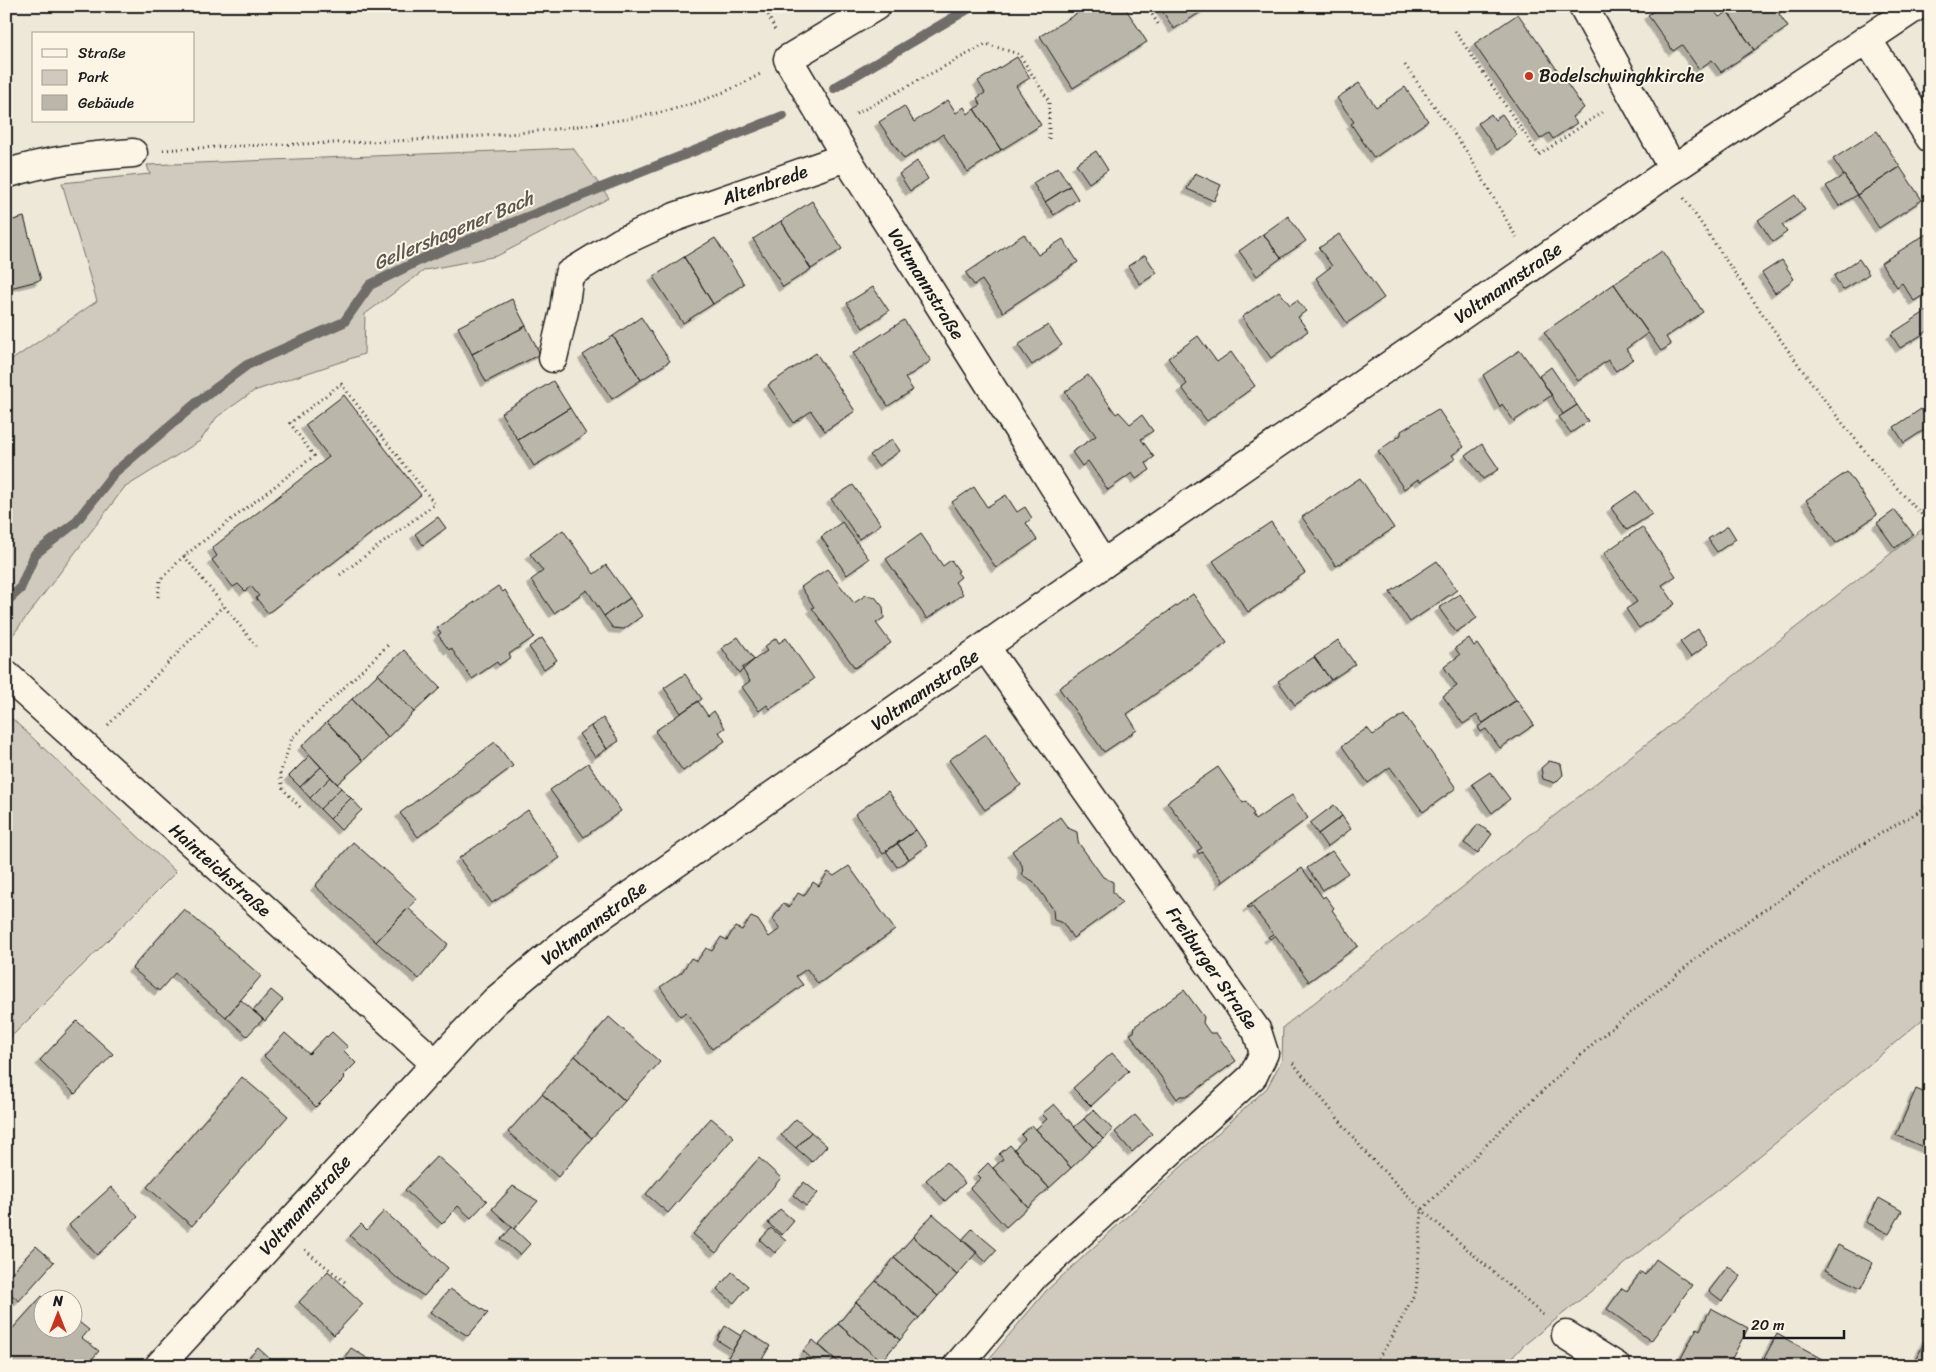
<svg xmlns="http://www.w3.org/2000/svg" width="1936" height="1372" font-family="Sriracha,sans-serif">
<defs>
<filter id="shadow"><feDropShadow dx="-4.5" dy="4.5" stdDeviation="0" flood-color="#0004"/></filter>
</defs>
<rect width="100%" height="100%" fill="#eee8d9"/>
<filter id="ink" filterUnits="userSpaceOnUse"><feTurbulence type="fractalNoise" baseFrequency=".02" numOctaves="2"/><feDisplacementMap in="SourceGraphic" scale="10" xChannelSelector="R" yChannelSelector="G"/><feConvolveMatrix kernelMatrix="1 2 1 2 8 2 1 2 1" color-interpolation-filters="sRGB"/></filter>
<g filter="url(#ink)">
<!-- green -->
<path fill="#cfcabd" stroke="#76736c" d="M573,148L609,198L497,256L425,270L365,314L364,354L254,391L217,417L200,441L124,488L12,636L6,631V364L97,301L62,183L150,174L147,165Z
M1930,523V1013L1798,1125L1524,1345L1504,1366H983L1046,1291L1267,1088L1282,1060L1283,1027Z
M6,713L176,872L6,1042Z"/>
<g fill="none" stroke-linecap="round" stroke-linejoin="round">
<!-- stream -->
<path stroke="#6f6c67" stroke-width="10" d="M834,88L973,6
M8,600L20,589L35,554L75,523L115,472L200,400L247,365L344,322L370,285L428,256L783,116"/>
</g>
<!-- building -->
<path fill="#bab6aa" stroke="#1c1c1c" filter="url(#shadow)" d="M1089,6H1124L1147,42L1073,88L1040,36Z
M1159,6H1210L1174,29Z
M1661,6H1711L1719,17L1728,12L1754,50L1721,72L1712,60L1699,69L1682,45L1673,51L1648,15Z
M1734,6H1777L1781,12L1779,14L1788,27L1754,50L1728,12Z
M1518,14L1584,108L1572,117L1577,123L1553,139L1549,133L1540,139L1474,44Z
M1017,57L1030,78L1016,86L1041,125L1001,150L974,109L981,105L977,98L985,93L978,81Z
M1359,83L1376,107L1405,87L1428,121L1374,158L1351,124L1354,122L1337,98Z
M948,100L956,113L964,107L968,114L974,109L1001,150L968,172L943,134L904,159L879,122L904,106L914,122Z
M1491,114L1495,120L1502,114L1517,135L1497,150L1478,123Z
M1877,131L1900,167L1857,195L1833,159Z
M1096,151L1108,170L1089,183L1076,164Z
M917,161L928,179L910,191L899,174Z
M1058,167L1070,186L1045,202L1033,183Z
M1900,167L1922,200L1879,228L1857,195Z
M1195,173L1221,185L1214,201L1187,189Z
M1844,175L1857,195L1839,206L1826,186Z
M1070,186L1078,199L1054,215L1045,202Z
M1795,195L1805,210L1782,225L1787,232L1773,242L1758,220Z
M812,201L842,249L811,269L781,221Z
M1288,216L1306,241L1281,258L1263,234Z
M24,217L41,280L6,289V222Z
M781,221L811,269L783,287L753,239Z
M1024,234L1038,255L1063,239L1078,262L1003,312L982,280L974,285L966,273Z
M1263,234L1281,258L1257,276L1239,251Z
M1339,234L1384,298L1347,323L1316,278L1332,266L1319,248Z
M1926,234L1930,239V291L1914,301L1902,283L1897,287L1881,263Z
M715,238L744,284L713,304L684,257Z
M1662,251L1703,312L1666,337L1671,345L1661,351L1614,284Z
M1145,255L1157,273L1140,284L1128,266Z
M684,257L713,304L683,323L653,277Z
M1859,259L1869,274L1843,290L1834,276Z
M1782,260L1794,279L1775,293L1762,273Z
M1614,284L1648,333L1626,349L1633,359L1616,371L1608,360L1578,381L1544,332Z
M873,287L889,311L863,328L847,303Z
M1279,291L1290,305L1297,300L1306,311L1298,317L1308,331L1271,358L1242,317Z
M512,299L526,326L472,354L458,327Z
M1928,310L1930,328L1928,331L1900,348L1891,334Z
M641,317L670,361L641,380L613,336Z
M904,320L931,361L905,378L913,390L888,406L853,353Z
M1048,325L1062,345L1032,365L1018,345Z
M526,326L540,354L486,382L472,354Z
M613,336L641,380L612,399L583,355Z
M1198,336L1217,362L1231,352L1255,386L1207,421L1182,388L1187,384L1168,358Z
M1520,350L1552,395L1514,421L1502,404L1500,407L1483,375Z
M816,353L855,411L825,431L811,411L794,423L768,385Z
M1551,367L1577,405L1563,414L1539,376Z
M1088,375L1116,414L1119,412L1130,424L1142,415L1153,431L1141,439L1154,457L1146,463L1150,470L1136,479L1132,473L1108,490L1088,461L1082,466L1072,452L1096,436L1065,392Z
M553,381L570,408L518,440L501,413Z
M344,395L421,495L268,613L256,598L259,596L251,586L245,591L238,584L233,587L212,560L217,556L212,548L329,457L305,425Z
M1577,405L1588,421L1571,433L1559,417Z
M570,408L586,434L534,466L518,440Z
M1438,409L1464,447L1452,455L1455,459L1420,482L1418,479L1404,489L1378,451L1401,435V431Z
M1921,409L1930,422V426L1904,443L1894,427Z
M892,439L900,451L878,466L870,455Z
M1482,444L1499,469L1483,479L1466,455Z
M1847,472L1877,515L1836,543L1806,500Z
M1360,478L1394,528L1336,566L1302,517Z
M853,485L881,524L859,539L831,499Z
M974,487L987,507L1006,495L1017,512L1025,507L1032,518L1026,523L1037,540L996,568L952,502Z
M1636,491L1652,514L1627,530L1611,508Z
M1895,510L1913,534L1895,548L1877,523Z
M438,517L446,528L423,545L415,534Z
M842,522L869,559L847,575L821,537Z
M1271,522L1305,573L1248,612L1213,561Z
M1728,526L1736,539L1717,552L1708,539Z
M1642,527L1676,576L1662,585L1675,604L1639,628L1626,609L1637,602L1604,553Z
M563,530L594,574L606,565L630,598L604,616L587,590L554,613L531,580L543,571L530,554Z
M921,534L943,566L951,560L959,571L957,572L961,577L955,582L963,594L927,619L886,559Z
M1437,561L1457,590L1410,622L1390,592Z
M827,569L854,603L866,595L875,597L883,607L884,618L876,623L891,643L855,668L812,608L814,607L801,587Z
M498,586L503,592L505,590L534,637L509,654L511,657L499,665L497,662L472,679L451,648L449,650L438,635L441,633L437,628Z
M1193,594L1227,643L1127,714L1137,730L1104,752L1059,688Z
M1460,594L1477,618L1456,632L1439,608Z
M630,598L642,616L624,629L613,628L604,616Z
M1698,629L1708,644L1691,657L1680,642Z
M738,637L754,660L739,673L722,648Z
M542,638L557,660L544,669L529,647Z
M776,638L779,643L786,638L814,679L770,709L767,705L759,711L742,687L750,681L742,668L767,651L764,647Z
M1469,638L1474,646L1477,644L1516,700L1483,723L1477,715L1463,724L1443,696L1457,686L1444,667L1460,655L1455,648Z
M1338,640L1355,664L1331,680L1314,657Z
M404,650L440,688L414,712L378,674Z
M1314,657L1331,680L1295,705L1278,681Z
M378,674L414,712L388,737L352,699Z
M685,674L702,699L681,713L664,688Z
M352,699L388,737L363,761L327,722Z
M1517,700L1534,725L1500,748L1486,729L1481,732L1478,727Z
M698,701L708,716L714,711L725,728L719,732L725,741L683,771L655,731Z
M1404,714L1456,788L1423,812L1390,767L1368,783L1342,746L1367,728L1373,735Z
M603,718L619,741L607,749L591,726Z
M327,722L363,761L337,784L302,746Z
M591,726L607,749L595,757L579,734Z
M986,734L1021,785L985,810L949,760Z
M495,742L513,766L418,837L400,813Z
M310,755L321,767L300,787L289,776Z
M1549,761L1561,764L1563,775L1555,783L1543,779L1541,768Z
M588,763L621,811L584,837L550,790Z
M321,767L331,777L310,798L300,787Z
M1218,767L1243,803L1246,801L1254,814L1252,815L1255,820L1292,795L1308,818L1220,884L1222,880L1202,852L1199,854L1197,851L1202,848L1167,802Z
M1490,772L1510,799L1492,813L1472,784Z
M331,777L341,788L320,809L310,798Z
M341,788L351,798L330,819L320,809Z
M888,791L916,830L883,854L855,814Z
M351,798L362,810L341,830L330,819Z
M1334,805L1342,816L1318,834L1310,823Z
M528,810L560,858L492,903L459,858Z
M1342,816L1351,829L1327,847L1318,834Z
M1060,817L1068,828L1077,832L1078,842L1103,877L1113,882V892L1122,903L1073,938L1063,923L1054,920L1053,909L1033,881L1023,876L1022,865L1012,851Z
M1478,824L1492,834L1478,853L1464,843Z
M916,830L927,846L909,859L897,843Z
M353,842L417,899L376,942L315,886Z
M897,843L909,859L897,867L886,851Z
M1332,851L1348,873L1323,890L1307,868Z
M849,866L895,930L818,984L807,969L796,976L803,985L712,1049L686,1012L680,1016L660,987L682,972L691,958L697,961L706,948L712,951L721,937L727,940L735,927L742,930L751,917L758,920L769,937L780,929L773,919L783,903L789,907L798,893L804,896L813,882L819,886L828,872L834,876Z
M1302,868L1323,898L1325,896L1334,908L1332,910L1358,946L1308,982V980L1275,935L1270,939L1268,937L1273,934L1252,906L1248,908L1247,907Z
M408,908L448,944L419,979L376,942Z
M184,909L261,976L226,1017L175,973L159,991L132,968Z
M271,990L283,1000L265,1021L253,1011Z
M1184,990L1204,1017L1203,1023L1210,1033H1216L1236,1061L1188,1096H1180L1177,1099L1130,1034L1134,1032L1135,1026Z
M241,1000L263,1019L247,1036L226,1017Z
M609,1017L660,1062L625,1101L575,1056Z
M77,1021L113,1054L75,1094L40,1060Z
M332,1032L348,1047L344,1051L356,1063L343,1076L345,1078L316,1107L264,1056L285,1033L309,1054L326,1036L327,1037Z
M1112,1053L1129,1071L1091,1106L1073,1088Z
M575,1056L625,1101L592,1138L542,1094Z
M242,1077L288,1116L192,1226L147,1187Z
M1916,1089L1930,1095V1150L1896,1135Z
M542,1094L592,1138L558,1177L508,1132Z
M1054,1104L1093,1147L1071,1168L1036,1129L1047,1119L1042,1114Z
M1093,1109L1113,1130L1103,1139L1084,1119Z
M1135,1115L1152,1134L1132,1152L1115,1132Z
M711,1118L734,1137L668,1213L646,1194Z
M796,1119L811,1132L796,1148L781,1135Z
M1084,1119L1103,1139L1093,1147L1074,1127Z
M1032,1125L1071,1168L1049,1188L1014,1149L1025,1139L1021,1135Z
M811,1132L827,1146L812,1162L796,1148Z
M1010,1145L1049,1188L1028,1207L993,1168L1003,1159L999,1154Z
M437,1156L487,1201L471,1218L458,1206L442,1224L405,1190Z
M759,1158L781,1178L716,1253L693,1234Z
M946,1162L965,1183L945,1201L926,1180Z
M988,1163L1028,1207L1006,1227L970,1188L981,1178L977,1174Z
M804,1182L818,1193L806,1206L793,1195Z
M513,1186L538,1201L514,1229L492,1209Z
M111,1187L138,1217L97,1255L69,1225Z
M1879,1198L1902,1211L1889,1234L1866,1222Z
M780,1209L794,1221L782,1235L768,1223Z
M384,1211L448,1268L424,1296L397,1278L350,1236L361,1224L367,1230Z
M933,1214L977,1252L957,1275L913,1237Z
M512,1227L530,1244L520,1255L501,1239Z
M771,1228L786,1241L775,1253L760,1240Z
M972,1229L997,1250L986,1262L962,1240Z
M913,1237L957,1275L938,1296L894,1258Z
M1838,1245L1873,1263L1861,1288L1825,1270Z
M36,1246L54,1262L19,1301L6,1290V1279Z
M894,1258L938,1296L919,1318L876,1281Z
M1656,1259L1692,1285L1651,1341L1607,1309L1622,1288L1627,1291L1641,1272L1645,1275Z
M1728,1266L1741,1276L1722,1301L1709,1291Z
M328,1271L363,1304L334,1335L299,1302Z
M732,1272L748,1286L734,1303L717,1289Z
M876,1281L919,1318L900,1340L856,1302Z
M450,1289L488,1313L468,1336L430,1312Z
M42,1296L46,1300H42V1330H72V1322L75,1319L89,1330L82,1338L99,1351L86,1366H6V1336Z
M856,1302L900,1340L881,1361L838,1324Z
M1711,1308L1748,1328L1728,1366H1691L1680,1360L1697,1328L1700,1330Z
M838,1324L881,1361L878,1366H843L819,1345Z
M725,1326L741,1336L733,1350L717,1340Z
M745,1330L770,1346L758,1366H741L728,1357Z
M1777,1334L1823,1359L1819,1366H1760Z
M1927,1337L1930,1338V1366H1913Z
M813,1340L834,1359L828,1366H820L803,1351Z
M258,1348L278,1366H241Z
M351,1348L378,1365V1366H349L342,1361Z"/>
<g fill="none" stroke-linecap="round" stroke-linejoin="round">
<!-- minor casing -->
<g stroke="#1c1c1c" stroke-width="31">
<path id="minor" d="M876,6L788,59L846,157L1103,564
M1583,6L1673,169
M1867,39L1930,138
M6,174C48,160 89,156 133,153
M553,358L564,311L569,274L621,242L675,217L846,157
M6,675L435,1063
M1566,1335L1616,1366
M957,1366L1035,1275L1253,1076L1264,1053L1257,1031L986,648"/>
</g>
<!-- tertiary casing -->
<g stroke="#1c1c1c" stroke-width="31">
<path id="tertiary" d="M159,1366L463,1034L495,1001L575,934L1103,564L1667,173L1917,6"/>
</g>
<!-- path -->
<path stroke="#1c1c1c" stroke-width="3" stroke-dasharray="1 4" stroke-linecap="butt" d="M764,6L775,30
M1147,6L1160,27
M1455,31L1539,155L1605,110
M1405,65L1467,152L1518,240
M856,114L986,44L1019,54L1049,101V140
M163,150C299,141 436,145 571,127C640,118 700,109 762,73
M1684,198C1760,310 1834,426 1930,523
M184,556L256,646
M158,597L160,580L184,556L314,456L290,423L341,384L435,504L337,577
M108,725L223,606
M300,807L283,789L280,774L292,738L389,644
M1293,1063L1365,1152L1422,1210L1543,1315
M305,1250L345,1282
M1372,1366L1390,1341L1416,1291L1422,1210L1509,1122L1596,1041L1708,949L1844,855L1930,805"/>
<!-- minor -->
<use href="#minor" stroke="#fcf5e5" stroke-width="28"/>
<!-- tertiary -->
<use href="#tertiary" stroke="#fcf5e5" stroke-width="28"/>
</g>
</g>
<!-- markers -->
<circle fill="#c8321e" stroke="#fcf5e5" stroke-width="2" cx="1529" cy="76" r="5"/>
<g text-anchor="middle" stroke-width="4" stroke-linejoin="round" paint-order="stroke">
<!-- poi labels -->
<g font-size="18" fill="#1c1c1c" stroke="#fcf5e5" text-anchor="start">
<text x="1539" y="82">Bodelschwinghkirche</text>
</g>
<!-- street labels -->
<g font-size="18" fill="#1c1c1c" stroke="#fcf5e5">
<text transform="translate(765 185) rotate(-19)" y="6">Altenbrede</text>
<text transform="translate(1508 283) rotate(-35)" y="6">Voltmannstraße</text>
<text transform="translate(926 284) rotate(58)" y="6">Voltmannstraße</text>
<text transform="translate(925 690) rotate(-35)" y="6">Voltmannstraße</text>
<text transform="translate(220 870) rotate(42)" y="6">Hainteichstraße</text>
<text transform="translate(594 923) rotate(-37)" y="6">Voltmannstraße</text>
<text transform="translate(1212 968) rotate(55)" y="6">Freiburger Straße</text>
<text transform="translate(305 1205) rotate(-48)" y="6">Voltmannstraße</text>
</g>
<!-- water labels -->
<g font-size="19" font-style="italic" fill="#5b5854" stroke="#fcf5e5">
<text transform="translate(453 230) rotate(-23)" y="7">Gellershagener Bach</text>
</g>
</g>
<!-- margin -->
<rect width="1936" height="1372" fill="none" stroke="#fcf5e5" stroke-width="25"/>
<rect x="12" y="12" width="1911" height="1347" fill="none" stroke="#1c1c1c" stroke-width="2" filter="url(#ink)"/>
<!-- legend -->
<rect x="32" y="32" width="162" height="90" fill="#fcf5e5" stroke="#a29e95"/>
<rect x="42" y="49" width="25" height="8" fill="#fcf5e5" stroke="#a29e95"/>
<text x="78" y="58" font-size="15" fill="#1c1c1c">Straße</text>
<rect x="42" y="70" width="25" height="15" fill="#cfcabd" stroke="#a29e95"/>
<text x="78" y="82" font-size="15" fill="#1c1c1c">Park</text>
<rect x="42" y="95" width="25" height="15" fill="#bab6aa" stroke="#a29e95"/>
<text x="78" y="108" font-size="15" fill="#1c1c1c">Gebäude</text>
<!-- north arrow -->
<g transform="translate(58 1314)"><circle r="24" fill="#fcf5e5" stroke="#a29e95"/>
<path d="M0-4L9 19L0 12L-9 19Z" fill="#c8321e"/>
<text y="-8" font-size="14" font-weight="bold" text-anchor="middle" fill="#1c1c1c">N</text>
</g>
<!-- scale -->
<path d="M1744 1330v8h100v-8" fill="none" stroke="#1c1c1c" stroke-width="2.5"/>
<text x="1751" y="1330" font-size="15" fill="#1c1c1c" stroke="#fcf5e5" stroke-width="4" paint-order="stroke">20 m</text>
</svg>
